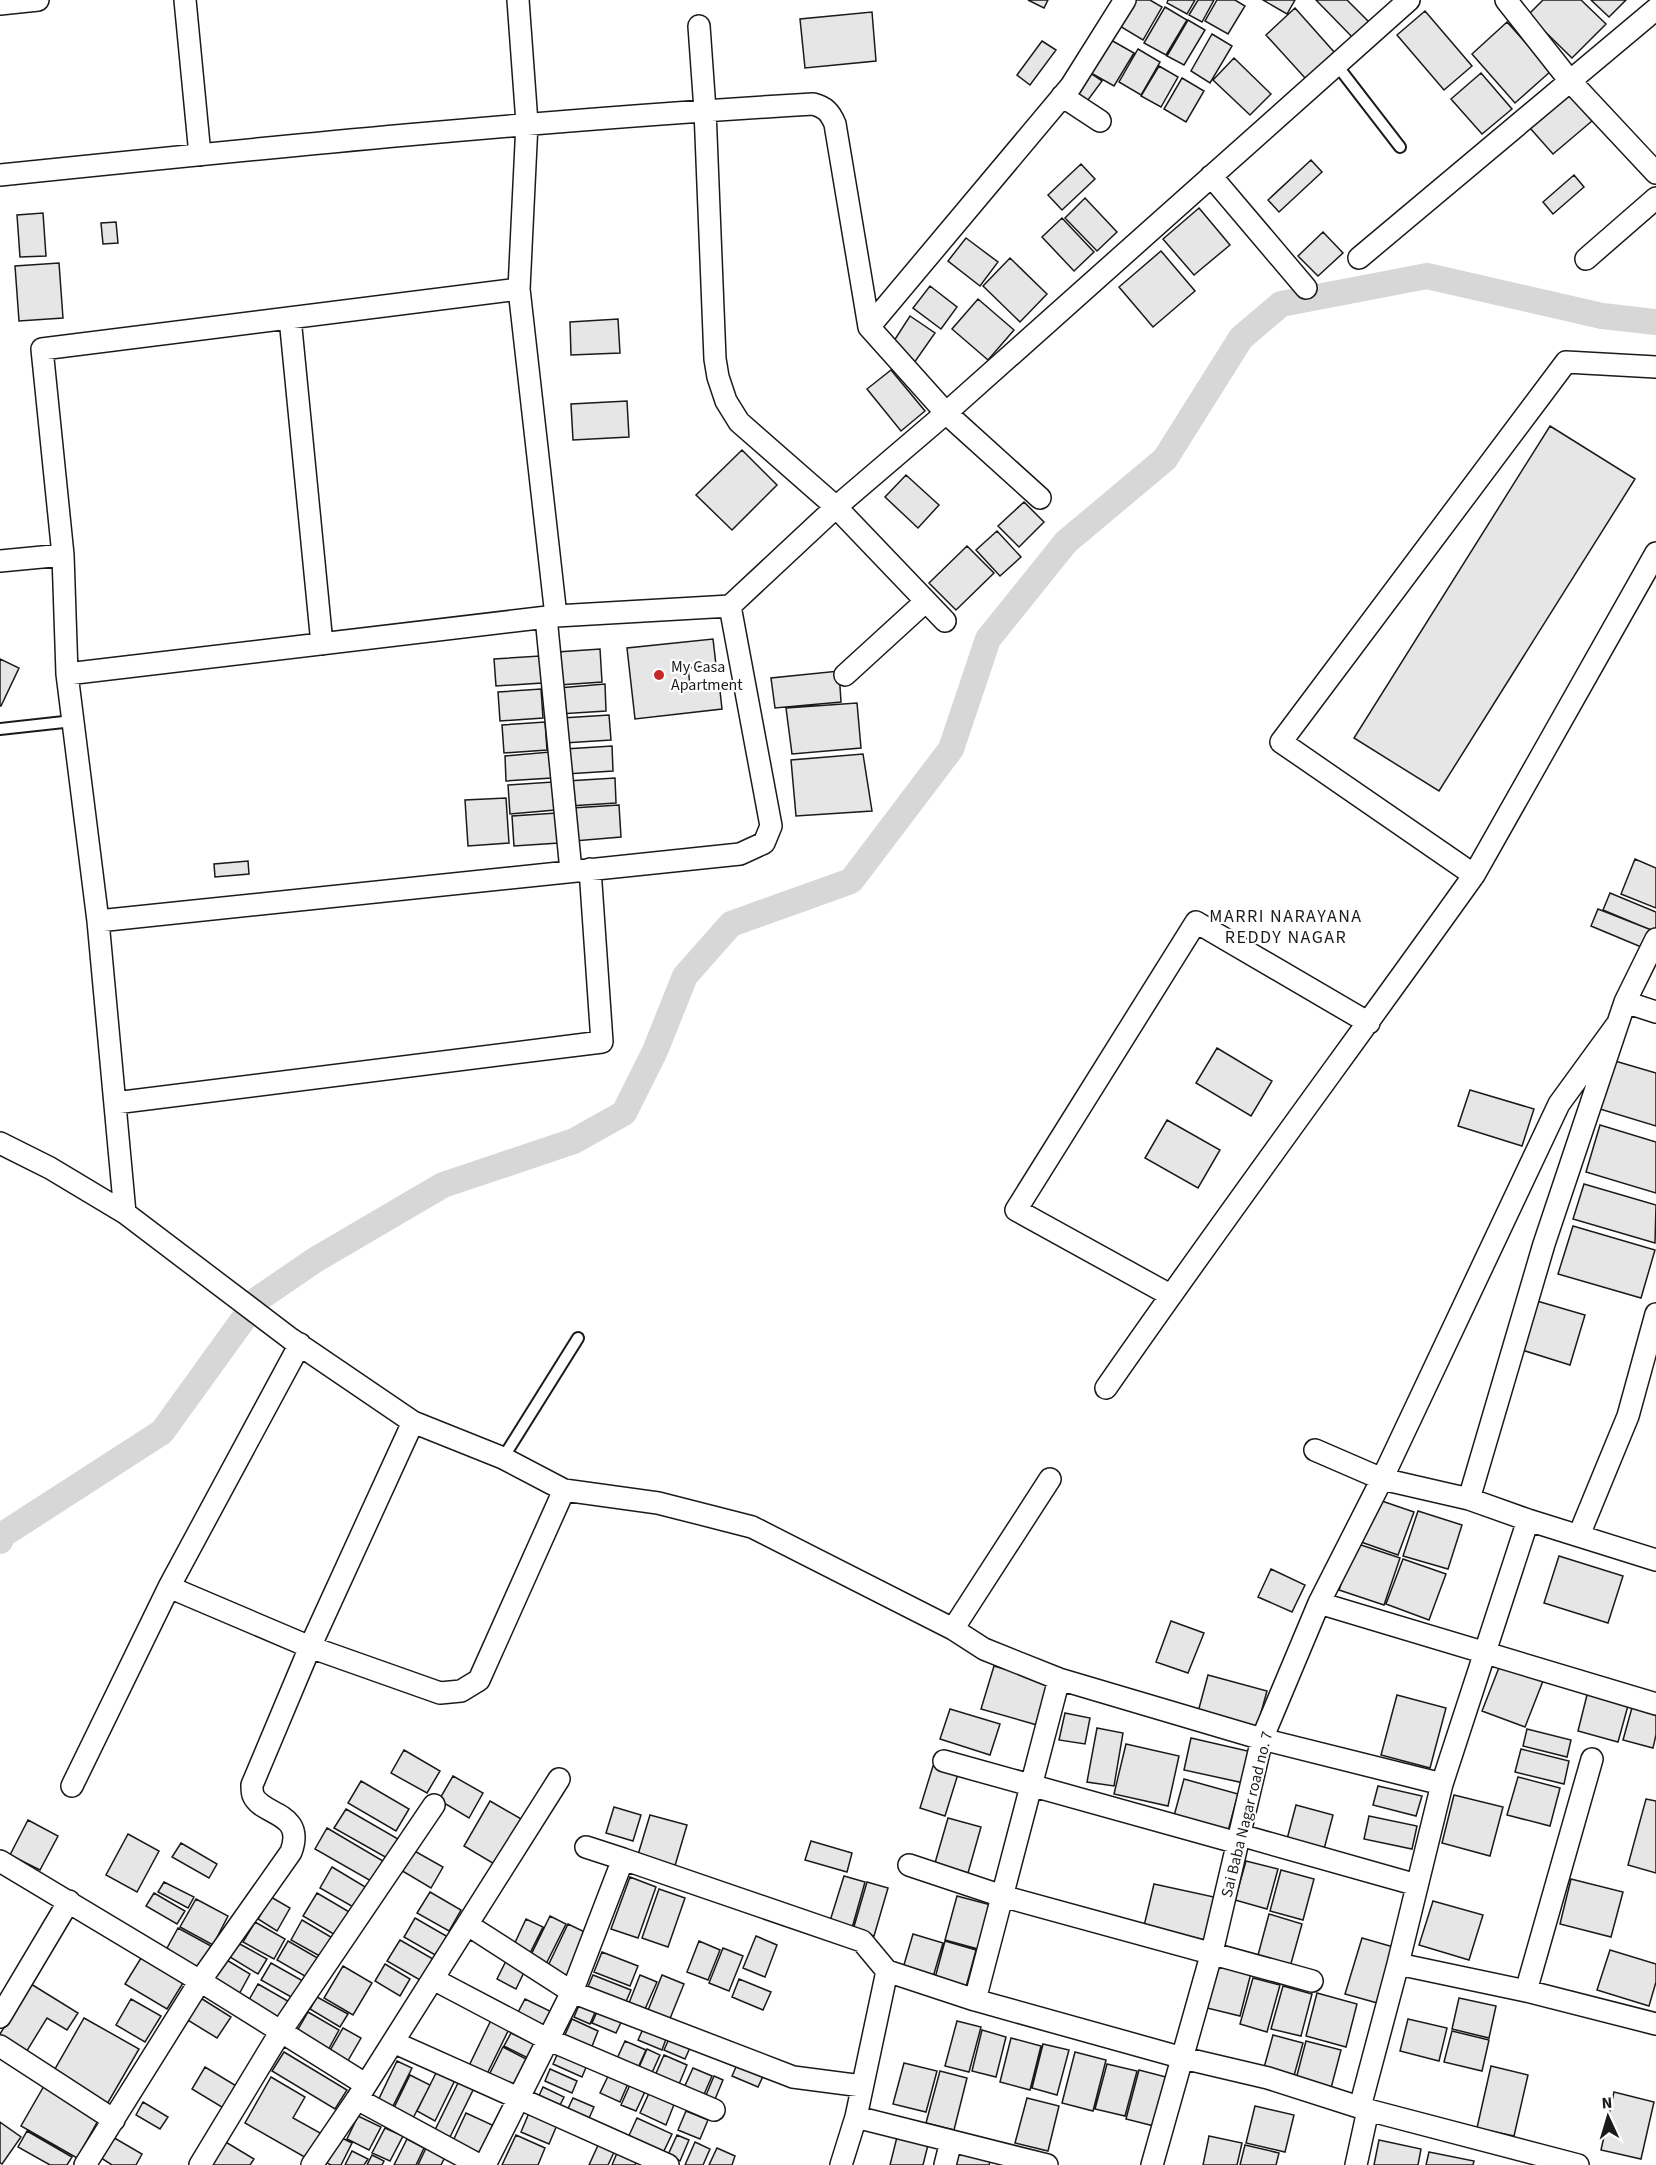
<svg xmlns="http://www.w3.org/2000/svg" width="1656" height="2165" font-family="'Source Sans 3',sans-serif">
<rect width="100%" height="100%" fill="#fff"/>
<g fill="none" stroke-linecap="round" stroke-linejoin="round">
<!-- canal -->
<path stroke="#d7d7d7" stroke-width="26" d="M0,1541L4,1534L162,1432L258,1299L315,1260L443,1185L574,1141L624,1113L655,1051L685,976L731,924L851,881L951,749L988,639L1066,542L1165,459L1241,338L1281,304L1427,276L1602,316L1656,322"/>
</g>
<!-- building -->
<path fill="#e6e6e6" stroke="#1a1a1a" stroke-width="1.5" d="M1028,0H1048L1044,8Z
M1132,0H1150L1162,7L1143,40L1118,25Z
M1168,0H1195L1187,14L1167,3Z
M1198,0H1214L1202,22L1189,15Z
M1217,0H1235L1245,6L1228,34L1205,21Z
M1263,0H1295L1287,14Z
M1316,0H1347L1372,25L1356,41Z
M1543,0H1581L1606,24L1572,58L1528,15Z
M1591,0H1626L1609,17Z
M1165,7L1187,20L1166,55L1144,43Z
M1295,8L1335,53L1306,79L1266,35Z
M1425,11L1472,66L1444,90L1397,35Z
M872,12L876,61L805,68L800,19Z
M1188,20L1205,30L1184,65L1167,56Z
M1507,22L1551,71L1515,103L1472,54Z
M1212,34L1232,46L1210,83L1191,71Z
M1111,40L1134,53L1114,86L1091,73Z
M1042,41L1056,50L1030,85L1017,75Z
M1138,49L1160,62L1141,95L1119,82Z
M1234,58L1271,94L1250,115L1213,80Z
M1159,66L1178,77L1161,107L1141,96Z
M1090,73L1102,81L1085,104L1073,96Z
M1481,73L1512,109L1482,134L1451,99Z
M1182,78L1204,91L1186,122L1164,109Z
M1569,94L1592,121L1553,154L1530,128Z
M1311,160L1322,172L1279,212L1268,200Z
M1081,164L1095,179L1062,210L1048,195Z
M1574,175L1584,187L1553,214L1543,202Z
M1085,198L1117,232L1097,251L1065,218Z
M1199,208L1230,245L1194,275L1163,239Z
M43,213L46,256L20,257L17,215Z
M1062,218L1094,252L1074,271L1042,237Z
M116,222L118,243L103,244L101,223Z
M1323,232L1343,253L1318,276L1298,256Z
M966,238L998,262L980,286L948,261Z
M1161,251L1195,291L1153,327L1119,287Z
M1010,258L1047,294L1020,322L983,286Z
M59,263L63,318L19,321L15,266Z
M930,286L957,307L941,329L913,308Z
M978,299L1014,330L988,360L952,329Z
M910,316L935,333L914,363L890,347Z
M618,319L620,353L571,355L570,322Z
M891,370L925,411L901,431L867,389Z
M627,401L629,437L573,440L571,404Z
M1550,426L1635,479L1439,791L1354,738Z
M742,450L777,485L732,530L696,495Z
M906,475L939,505L918,528L885,497Z
M1024,502L1044,522L1019,547L998,526Z
M997,531L1021,557L1000,576L976,550Z
M967,546L994,573L956,610L929,583Z
M713,639L716,665L688,668L690,685L719,682L722,709L635,719L627,648Z
M600,649L602,682L559,685L557,652Z
M540,656L542,683L496,686L494,659Z
M0,659L19,668L1,706H0Z
M839,671L841,702L775,708L771,678Z
M605,684L606,711L559,714L558,688Z
M541,689L543,718L500,721L498,692Z
M857,703L861,748L792,754L786,708Z
M609,715L611,740L564,743L562,718Z
M545,722L547,750L504,753L502,725Z
M612,746L613,771L566,774L565,749Z
M550,752L552,778L506,781L505,756Z
M863,754L872,811L796,816L791,760Z
M615,778L616,803L569,806L567,781Z
M553,782L555,810L510,814L508,785Z
M506,798L509,843L468,846L465,800Z
M619,805L621,837L574,841L572,808Z
M557,813L559,843L514,846L512,816Z
M1635,859L1656,868V908L1621,894Z
M248,861L249,874L215,877L214,864Z
M1610,893L1656,912V932L1603,910Z
M1598,909L1654,931L1646,949L1591,926Z
M1217,1048L1272,1081L1251,1116L1196,1083Z
M1615,1061L1656,1073V1126L1600,1109Z
M1470,1090L1534,1109L1522,1146L1458,1126Z
M1167,1120L1220,1150L1198,1188L1145,1158Z
M1600,1125L1656,1142V1193L1586,1172Z
M1584,1184L1656,1205L1655,1243L1573,1219Z
M1573,1226L1655,1250L1641,1298L1558,1274Z
M1537,1301L1585,1315L1570,1365L1522,1350Z
M1376,1499L1414,1512L1398,1555L1361,1542Z
M1418,1511L1462,1525L1448,1569L1403,1556Z
M1355,1543L1400,1558L1384,1605L1339,1590Z
M1559,1556L1623,1576L1608,1623L1544,1603Z
M1403,1559L1446,1574L1429,1620L1386,1604Z
M1271,1569L1305,1585L1292,1612L1258,1597Z
M1171,1621L1204,1633L1188,1673L1156,1662Z
M1500,1665L1543,1681L1525,1727L1482,1711Z
M994,1666L1049,1682L1037,1725L981,1709Z
M1208,1675L1267,1691L1257,1727L1198,1712Z
M1588,1691L1629,1702L1618,1742L1578,1731Z
M1397,1695L1446,1708L1430,1768L1381,1755Z
M1633,1704L1656,1710V1735L1653,1748L1623,1740Z
M950,1709L1000,1724L990,1755L940,1739Z
M1065,1713L1090,1718L1085,1744L1059,1740Z
M1097,1728L1123,1733L1114,1786L1087,1782Z
M1527,1729L1571,1740L1567,1757L1523,1746Z
M1191,1738L1252,1752L1244,1783L1184,1770Z
M1126,1744L1179,1756L1168,1806L1114,1794Z
M1521,1749L1569,1761L1564,1784L1515,1772Z
M404,1750L440,1771L427,1793L391,1773Z
M933,1766L958,1774L945,1816L920,1808Z
M453,1776L483,1793L469,1818L439,1800Z
M1518,1777L1560,1788L1550,1826L1507,1815Z
M1184,1779L1238,1794L1228,1831L1174,1816Z
M361,1781L409,1809L396,1831L348,1803Z
M1378,1786L1422,1796L1416,1816L1373,1805Z
M1454,1795L1503,1807L1490,1856L1442,1843Z
M1646,1799L1656,1801V1873L1628,1865Z
M490,1801L523,1820L496,1865L464,1846Z
M1296,1805L1333,1815L1323,1853L1286,1843Z
M614,1807L641,1815L633,1841L606,1833Z
M346,1809L398,1839L387,1858L334,1828Z
M650,1815L687,1825L674,1869L637,1858Z
M1369,1816L1417,1826L1412,1849L1364,1839Z
M948,1818L981,1827L968,1873L935,1863Z
M28,1820L58,1836L40,1870L10,1855Z
M327,1828L383,1861L371,1881L315,1849Z
M128,1834L159,1851L137,1892L106,1875Z
M811,1841L852,1853L847,1872L805,1860Z
M181,1843L217,1864L209,1878L172,1857Z
M411,1849L443,1867L431,1888L399,1869Z
M1246,1861L1278,1869L1267,1909L1235,1900Z
M332,1867L367,1888L355,1908L320,1888Z
M1281,1870L1314,1879L1303,1920L1270,1911Z
M844,1876L865,1882L852,1928L830,1921Z
M630,1877L656,1887L638,1938L611,1929Z
M1571,1879L1623,1892L1611,1937L1560,1924Z
M164,1882L194,1897L188,1908L158,1892Z
M867,1882L888,1888L874,1936L853,1930Z
M1154,1884L1214,1897L1205,1940L1144,1926Z
M659,1889L685,1898L668,1947L642,1938Z
M430,1892L461,1910L449,1931L417,1913Z
M154,1893L185,1911L177,1924L146,1906Z
M317,1893L351,1913L337,1936L303,1916Z
M957,1896L991,1905L978,1949L945,1940Z
M271,1897L290,1908L277,1931L258,1919Z
M196,1899L228,1916L213,1945L180,1927Z
M1433,1901L1483,1915L1469,1960L1419,1945Z
M1269,1914L1302,1924L1290,1967L1257,1959Z
M550,1916L566,1924L545,1966L529,1959Z
M415,1918L448,1937L437,1956L404,1937Z
M526,1919L543,1927L529,1955L513,1947Z
M302,1920L336,1940L325,1959L291,1940Z
M255,1922L285,1939L274,1959L243,1942Z
M568,1924L589,1934L567,1978L547,1968Z
M178,1928L211,1946L199,1968L166,1950Z
M913,1934L943,1943L931,1984L901,1975Z
M756,1936L777,1945L765,1977L743,1968Z
M1362,1938L1397,1948L1381,2004L1345,1994Z
M400,1940L433,1959L420,1980L387,1961Z
M288,1941L321,1960L310,1979L277,1960Z
M699,1941L720,1950L708,1980L687,1972Z
M945,1941L976,1950L966,1987L935,1978Z
M238,1943L267,1959L258,1974L230,1957Z
M723,1948L743,1956L729,1991L709,1983Z
M1610,1950L1656,1964V1982L1649,2006L1597,1990Z
M602,1952L638,1966L630,1986L594,1972Z
M508,1957L527,1966L516,1989L497,1979Z
M141,1958L183,1983L167,2009L125,1984Z
M225,1959L250,1974L238,1996L212,1981Z
M271,1963L303,1981L293,1998L261,1980Z
M385,1964L410,1979L400,1996L375,1981Z
M1218,1965L1251,1973L1240,2016L1207,2008Z
M343,1966L372,1983L353,2015L324,1998Z
M593,1975L631,1990L625,2004L587,1989Z
M640,1975L657,1982L645,2009L629,2003Z
M662,1975L684,1984L669,2021L647,2013Z
M1253,1978L1280,1985L1267,2032L1240,2024Z
M739,1979L771,1992L763,2010L732,1997Z
M31,1984L78,2013L67,2030L47,2018L25,2054L0,2039V2034Z
M258,1984L293,2004L280,2025L246,2005Z
M1283,1986L1312,1994L1301,2036L1271,2029Z
M1317,1993L1357,2004L1346,2047L1306,2036Z
M199,1997L231,2017L217,2038L186,2019Z
M317,1997L348,2014L340,2027L310,2009Z
M1459,1998L1496,2006L1489,2038L1452,2029Z
M131,1999L161,2016L145,2042L116,2025Z
M525,1999L556,2014L546,2035L514,2020Z
M580,2003L596,2010L590,2024L574,2017Z
M600,2005L624,2016L616,2033L592,2023Z
M308,2012L339,2030L327,2052L296,2033Z
M493,2016L511,2025L485,2078L467,2070Z
M84,2018L139,2049L106,2106L51,2076Z
M572,2019L598,2031L591,2049L564,2037Z
M1408,2019L1447,2028L1439,2061L1400,2051Z
M957,2021L981,2027L969,2072L945,2066Z
M343,2028L361,2038L346,2064L328,2054Z
M643,2029L666,2039L662,2050L638,2040Z
M982,2030L1006,2037L996,2077L972,2071Z
M1452,2031L1489,2040L1482,2071L1444,2062Z
M672,2032L693,2041L685,2059L664,2050Z
M511,2033L540,2047L534,2061L504,2046Z
M1273,2035L1303,2043L1292,2083L1262,2075Z
M1011,2038L1041,2046L1030,2090L1000,2082Z
M625,2041L646,2050L636,2072L615,2063Z
M1306,2041L1341,2050L1330,2092L1295,2083Z
M1043,2044L1069,2050L1057,2095L1032,2088Z
M561,2046L590,2058L582,2077L553,2064Z
M503,2047L530,2061L515,2092L487,2079Z
M647,2049L660,2055L650,2077L637,2072Z
M284,2052L347,2090L335,2109L272,2071Z
M1075,2052L1106,2060L1093,2111L1062,2103Z
M664,2055L687,2065L677,2089L654,2078Z
M739,2060L765,2072L758,2087L732,2076Z
M397,2061L412,2068L389,2114L375,2107Z
M904,2063L937,2071L926,2112L893,2104Z
M1107,2064L1137,2071L1125,2116L1095,2109Z
M1491,2066L1528,2075L1514,2136L1477,2128Z
M205,2067L238,2087L225,2109L192,2089Z
M693,2068L712,2076L702,2099L683,2090Z
M438,2069L456,2078L435,2121L417,2111Z
M550,2069L577,2081L572,2093L545,2081Z
M611,2070L630,2079L620,2102L600,2093Z
M1139,2070L1166,2077L1154,2126L1126,2119Z
M940,2071L967,2078L954,2130L926,2123Z
M410,2075L430,2085L410,2124L391,2114Z
M714,2076L723,2080L713,2104L704,2100Z
M271,2077L305,2097L293,2118L322,2134L308,2159L245,2123Z
M633,2078L648,2085L636,2111L621,2105Z
M460,2079L475,2086L450,2137L435,2130Z
M44,2086L100,2117L77,2158L21,2126Z
M543,2087L564,2097L558,2109L537,2100Z
M650,2091L675,2102L666,2125L640,2113Z
M1614,2092L1654,2102L1641,2159L1601,2150Z
M573,2098L594,2107L586,2125L565,2115Z
M1027,2098L1059,2106L1048,2151L1015,2143Z
M143,2102L168,2117L160,2129L136,2115Z
M1255,2106L1294,2115L1285,2152L1246,2143Z
M686,2111L708,2120L700,2139L678,2130Z
M466,2113L501,2129L487,2157L453,2141Z
M529,2113L557,2125L549,2144L521,2132Z
M358,2116L381,2127L369,2150L347,2139Z
M637,2118L672,2134L662,2155L627,2140Z
M0,2122L21,2137L2,2164L0,2163Z
M385,2128L403,2136L390,2161L372,2153Z
M27,2131L72,2157L67,2165H50L18,2147Z
M898,2133L929,2141L923,2165H890Z
M516,2135L545,2148L538,2165H502Z
M677,2135L689,2140L680,2161L668,2155Z
M111,2136L142,2154L136,2165H112L98,2156Z
M338,2136L352,2143L341,2165H331L325,2162Z
M1209,2136L1242,2143L1237,2165H1203Z
M407,2139L424,2148L416,2165H394Z
M1379,2140L1421,2149L1418,2165H1374Z
M224,2141L254,2159L250,2165H210Z
M600,2141L616,2148L608,2165H589Z
M695,2142L710,2149L703,2165H685Z
M1245,2145L1279,2153L1276,2165H1240Z
M427,2146L446,2155L441,2165H418Z
M717,2148L735,2156L732,2165H709Z
M957,2149L991,2158L989,2165H953Z
M352,2151L368,2159L364,2165H345Z
M1429,2152L1474,2161L1473,2165H1426Z
M617,2153L637,2162L635,2165H612Z
M372,2155L384,2161L382,2165H367Z"/>
<g fill="none" stroke-linecap="round" stroke-linejoin="round">
<!-- lane casing -->
<g stroke="#1a1a1a" stroke-width="14">
<path id="lane" d="M1336,64L1400,147
M0,729L73,721
M503,1458L578,1338"/>
</g>
<!-- street casing -->
<g stroke="#1a1a1a" stroke-width="24">
<path id="street" d="M185,0L200,155
M1506,0L1570,81L1656,173
M0,4L38,0
M699,26L705,110L715,359L718,377L726,401L739,422L836,507L945,621
M1062,96L1100,121
M0,175C271,147 541,120 813,104C825,107 830,112 835,124L869,327L946,413L1040,498
M1211,176L1306,288
M1359,258L1656,9
M1586,259L1656,198
M290,318L322,644
M869,327L1071,86L1125,0
M0,561L63,555
M556,616L730,606L836,507L946,413L1409,0
M546,617L571,871
M67,674L556,616L519,289L527,123L518,0
M845,675L926,601
M1474,875L1656,553
M98,921L740,854L764,843L771,826L730,606
M1656,939L1625,1002L1656,1012
M115,1103L602,1042L590,869
M0,1143L50,1168L125,1213L291,1339L413,1422L503,1458L564,1490L658,1503L752,1527L953,1629L984,1649L1059,1679L1262,1739L1442,1784
M125,1213L98,921L67,674L63,555L42,349L519,289
M1170,1295L1016,1210L1196,922L1369,1023
M1106,1388C1226,1215 1352,1046 1474,875L1281,742L1566,362L1656,367
M1315,1450L1382,1479L1469,1499L1528,1520L1656,1560
M1469,1499L1544,1244L1625,1002
M1579,1535L1628,1416L1656,1314
M169,1587L310,1647L440,1693L461,1691L479,1680L564,1490
M1319,1603L1656,1704
M953,1629L1050,1479
M944,1761L1238,1843
M72,1786L169,1587L300,1344
M1240,1835L1417,1885
M586,1847L623,1859
M0,1861L200,1981L365,2084
M909,1865L1002,1896L1312,1981
M468,1925L572,1992L793,2077L862,2086
M1398,1964L1526,1991L1656,2024
M433,1979L547,2039L714,2110
M1526,1991L1592,1759
M975,2000L1059,1679
M0,2017L69,1901
M393,2042L668,2165
M0,2046L114,2120
M357,2099L479,2165
M1360,2107L1398,1964L1442,1784L1528,1520
M856,2117L1047,2165
M85,2165L200,1981L291,1852C306,1811 261,1816 253,1795C252,1792 252,1789 252,1785L310,1647L413,1422
M200,2165L281,2031L434,1805
M312,2165L357,2099L559,1779
M485,2165L572,1992L623,1859L862,1941L887,1971L975,2000L1183,2058L1268,2078L1368,2110L1578,2165
M841,2165L856,2117L887,1971
M945,2165L951,2141
M1152,2165L1212,1952L1262,1739L1319,1603L1382,1479L1559,1104L1618,1023
M1356,2165L1368,2110"/>
</g>
<!-- lane -->
<use href="#lane" stroke="#fff" stroke-width="10"/>
<!-- street -->
<use href="#street" stroke="#fff" stroke-width="21"/>
</g>
<!-- markers -->
<circle fill="#c62828" stroke="#fff" stroke-width="2" cx="659" cy="675" r="6"/>
<g text-anchor="middle" stroke-width="4.5" stroke-linejoin="round" paint-order="stroke">
<!-- poi labels -->
<g font-size="16" fill="#1a1a1a" stroke="#fff" text-anchor="start">
<text x="671" y="672">My Casa<tspan x="671" dy="18">Apartment</tspan></text>
</g>
<!-- street labels -->
<g font-size="16" fill="#1a1a1a" stroke="#fff">
<text transform="translate(1246 1814) rotate(-76)" y="6">Sai Baba Nagar road no. 7</text>
</g>
<!-- neighbourhood labels -->
<g font-size="18" letter-spacing="1.5" fill="#1a1a1a" stroke="#fff">
<text x="1286" y="922">MARRI NARAYANA<tspan x="1286" dy="21">REDDY NAGAR</tspan></text>
</g>
</g>
<!-- north arrow -->
<g transform="translate(1608 2117) rotate(356)" stroke="#ffffff" stroke-width="4.5" paint-order="stroke">
<path d="M0-4.5L10 22L0 15L-10 22Z" fill="#1a1a1a"/>
<text y="-9" font-size="16" font-weight="bold" text-anchor="middle" fill="#1a1a1a">N</text>
</g>
</svg>
